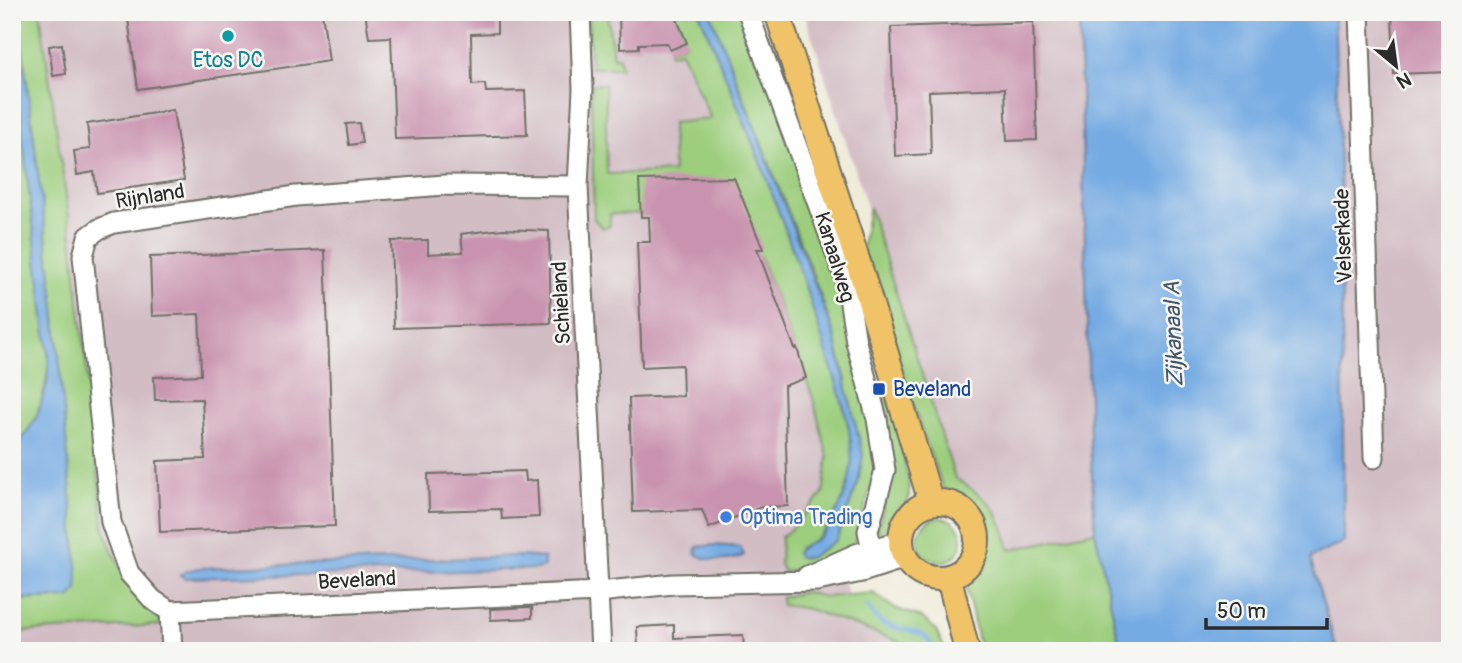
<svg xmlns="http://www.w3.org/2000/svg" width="1462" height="663" font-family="Pangolin,sans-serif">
<rect width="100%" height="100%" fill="#f6f6f2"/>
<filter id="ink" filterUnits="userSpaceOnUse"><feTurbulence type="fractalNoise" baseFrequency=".0143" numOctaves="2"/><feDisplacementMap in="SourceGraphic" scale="14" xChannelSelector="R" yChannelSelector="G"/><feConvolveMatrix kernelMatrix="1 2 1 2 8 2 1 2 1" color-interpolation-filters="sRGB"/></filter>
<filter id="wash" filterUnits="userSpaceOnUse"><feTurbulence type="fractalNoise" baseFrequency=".00686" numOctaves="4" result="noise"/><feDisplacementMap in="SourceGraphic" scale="28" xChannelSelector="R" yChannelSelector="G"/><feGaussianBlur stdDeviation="1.57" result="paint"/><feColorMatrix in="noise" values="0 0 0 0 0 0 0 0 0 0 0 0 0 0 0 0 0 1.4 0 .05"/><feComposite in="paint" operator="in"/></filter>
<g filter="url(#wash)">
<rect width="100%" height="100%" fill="#f0ecda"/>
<!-- industrial -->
<path fill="#d2bdc5" d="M22,12H710L813,274L836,540L845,588L866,625L906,641L909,651H12V496L71,361Z
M804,12H1079L1090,441L1095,531L1009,550L1002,520L983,495L955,478Z
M1334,12H1450V651H1337L1310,557L1344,541L1341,197Z"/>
<!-- green -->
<path fill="#9cce7d" stroke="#647c54" stroke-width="2" d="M18,12H40L73,246L104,529C117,566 136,599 164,625L12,632V600L70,598L55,308Z
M588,12H607L613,57H619L621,68H591Z
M674,12H699C747,125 793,242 829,360C839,391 855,436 851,468C847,499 829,538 799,548L809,558L836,540L858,483L846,380L834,334L813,274L710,12H745L842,282L872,428L875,463L873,481L853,547L810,567L784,572L780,564L781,537L791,529L823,494L828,457L813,398L760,256L682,212L610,214V226L602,228L594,219L591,85L605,84L607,174L673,172L672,123L711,119L681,51L670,54V50L686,43Z
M12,48L49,359C46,392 36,430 12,456Z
M869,207L955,478C991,501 999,508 1010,550L1095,531L1121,651H980L966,585L985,551V535L975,513L950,497L942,485L924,437L862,248Z
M882,390L894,414L909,483V498L894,530L883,535L877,528C895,482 885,440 876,392Z
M918 540a22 22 0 1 1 44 0a22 22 0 1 1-44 0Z
M806,592L825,597L873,593L894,608L921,617L935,629L946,651H905L903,643L808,609L782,605L781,597Z"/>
<!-- water -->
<path fill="#75aae3" stroke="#506a87" stroke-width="2" d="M12,12H18L55,308L78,577L77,591L70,598L12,599V456L37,416L47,384L49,359L12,48Z
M699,12H710L834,334L863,455L858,483L836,540L809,558L799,557L796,553C801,545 811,544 818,538C835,523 848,491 851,468C855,433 838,387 827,354C792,238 746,124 699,12Z
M1079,12H1334L1341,197L1344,542L1310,558L1337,651H1121L1095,531L1090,441Z
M713,545L740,547L744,555C731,562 707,562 696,554L697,547Z
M519,556L544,558V567L536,569L186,578L180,575L186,571L199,568Z"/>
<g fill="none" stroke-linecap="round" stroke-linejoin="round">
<!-- stream -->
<path stroke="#75aae3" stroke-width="4.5" d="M867,606C871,612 876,619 882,623C901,633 928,626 934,651"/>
</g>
<g id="blocks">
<!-- building -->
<path fill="#c993af" d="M127,12H322L329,61L138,89Z
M365,12H497V33L471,34L472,85L485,84L486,92L525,91L527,135L395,139L391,37L369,38Z
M619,12H674L687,43L670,50L667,43L639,44V48L620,49Z
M1392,12H1450V72L1394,74Z
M1033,22L1037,140L1007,141L1005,88L929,91L931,154L895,156L891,27Z
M62,44L66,74L53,76L49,46Z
M173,110L184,180L97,193L94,172L77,175L74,151L90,149L87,124Z
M359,123L362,143L349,145L346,124Z
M734,178L763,249H757L795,349L797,348L806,378L784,386L788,506L761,507L709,528L702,510L633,512L629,398L683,396L682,365L642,367L637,242H650L649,217H641L639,180Z
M503,229L549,231L551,323L394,328L391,241L428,240V254L463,252L461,234Z
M325,250L335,526L160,532L157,461L205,459L204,435L202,399L155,400L154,377L201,375L200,339L199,314L152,316L150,257Z
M525,471L526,481L537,480L539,517L502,519L501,509L429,511L428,474Z
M532,607V618L491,620L490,609Z
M674,625V638L743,635L744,651H638L637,627Z"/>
</g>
</g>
<g filter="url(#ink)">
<use href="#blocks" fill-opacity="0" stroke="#706f68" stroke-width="2"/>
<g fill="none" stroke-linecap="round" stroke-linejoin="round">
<!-- minor casing -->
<g stroke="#706f68" stroke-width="23">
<path id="minor" d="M580,12L583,89L578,186L601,651
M748,12L847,284L856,342L877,419L885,470L868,531L872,550
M1359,12L1374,458
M807,576L856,554L901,541
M170,611L153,600L129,573L111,522L83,256L88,237L99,229L114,223L296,196L445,185L578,186
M170,611L599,592L673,584L817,581L862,572L905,558
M170,611L172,651"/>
</g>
<!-- major casing -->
<g stroke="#706f68" stroke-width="28">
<path id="major" d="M777,12L863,278L931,502
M901 540a38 38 0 1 1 76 0a38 38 0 1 1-76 0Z
M949,578L967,651"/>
</g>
<!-- minor -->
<use href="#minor" stroke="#fff" stroke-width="19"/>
<!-- major -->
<use href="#major" stroke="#f0c369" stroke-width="24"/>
</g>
</g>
<!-- markers -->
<circle fill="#0f9aa8" stroke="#f6f6f2" stroke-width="2.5" cx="228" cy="36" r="7"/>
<rect fill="#1a4fb4" stroke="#f6f6f2" stroke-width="2.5" x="872" y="382" width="14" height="14" rx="3.5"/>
<circle fill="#3f7fe0" stroke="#f6f6f2" stroke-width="2.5" cx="726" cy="517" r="7"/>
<g text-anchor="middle" stroke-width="5" stroke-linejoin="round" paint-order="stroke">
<!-- culture labels -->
<g font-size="21" fill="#0d838f" stroke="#f6f6f2">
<text x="228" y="67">Etos DC</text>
</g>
<!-- street labels -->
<g font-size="21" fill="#2b2b2b" stroke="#f6f6f2">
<text transform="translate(150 196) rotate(-9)" y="7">Rijnland</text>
<text transform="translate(1343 236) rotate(-92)" y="7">Velserkade</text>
<text transform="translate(835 257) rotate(73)" y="7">Kanaalweg</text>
<text transform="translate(561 303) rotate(-93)" y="7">Schieland</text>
<text transform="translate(357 580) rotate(-3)" y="7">Beveland</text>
</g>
<!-- transit labels -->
<g font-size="21" fill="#164399" stroke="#f6f6f2" text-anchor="start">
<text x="893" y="396">Beveland</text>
</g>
<!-- shop labels -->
<g font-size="21" fill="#366cbe" stroke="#f6f6f2" text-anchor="start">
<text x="740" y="524">Optima Trading</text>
</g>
<!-- water labels -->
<g font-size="23" font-style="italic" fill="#45576b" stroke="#f6f6f2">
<text transform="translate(1173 334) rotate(-92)" y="8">Zijkanaal A</text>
</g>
</g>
<!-- margin -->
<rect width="1462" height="663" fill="none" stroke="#f6f6f2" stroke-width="42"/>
<!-- north arrow -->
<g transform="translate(1396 66) rotate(151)" stroke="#f6f6f2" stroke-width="5" paint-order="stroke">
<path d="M0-5L12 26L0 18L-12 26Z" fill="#2b2b2b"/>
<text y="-10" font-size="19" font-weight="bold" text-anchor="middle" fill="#2b2b2b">N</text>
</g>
<!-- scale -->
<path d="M1206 618v10h121v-10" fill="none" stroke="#2b2b2b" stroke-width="3.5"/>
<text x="1217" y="618" font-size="21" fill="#2b2b2b" stroke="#f6f6f2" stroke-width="5" paint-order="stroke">50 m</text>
</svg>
